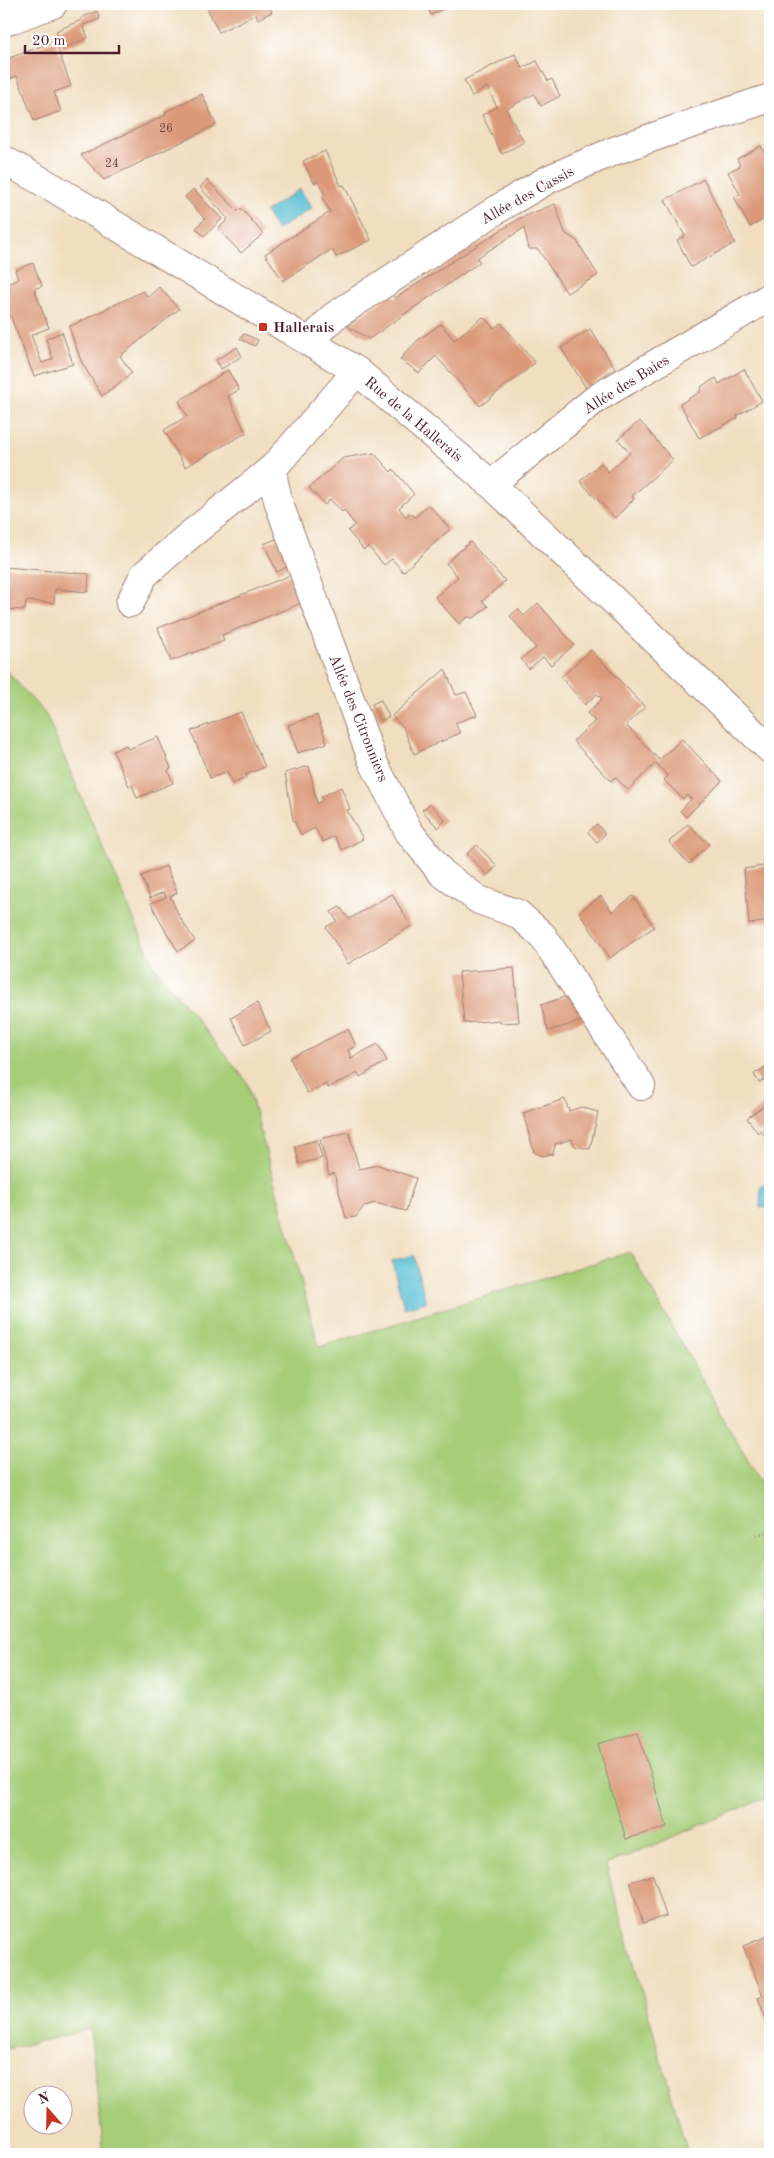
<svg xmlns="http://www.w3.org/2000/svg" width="774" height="2158" font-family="'Old Standard TT',serif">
<rect width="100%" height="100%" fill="#fff"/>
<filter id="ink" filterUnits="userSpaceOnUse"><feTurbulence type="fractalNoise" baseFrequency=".02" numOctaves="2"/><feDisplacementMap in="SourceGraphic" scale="10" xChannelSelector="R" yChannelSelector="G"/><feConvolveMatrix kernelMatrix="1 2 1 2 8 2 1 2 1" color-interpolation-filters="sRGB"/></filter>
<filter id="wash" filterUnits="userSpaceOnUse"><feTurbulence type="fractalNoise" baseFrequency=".0096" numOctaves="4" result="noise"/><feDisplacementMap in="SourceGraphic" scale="20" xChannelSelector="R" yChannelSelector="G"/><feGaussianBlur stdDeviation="1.12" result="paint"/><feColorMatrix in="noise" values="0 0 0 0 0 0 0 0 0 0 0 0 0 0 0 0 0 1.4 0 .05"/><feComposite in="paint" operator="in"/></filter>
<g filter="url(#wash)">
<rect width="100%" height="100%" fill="#f0debf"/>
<!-- green -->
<path fill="#a6cd78" stroke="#787652" d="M4,668L46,715L154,966L247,1082L319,1347L630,1252L770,1500V1796L606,1865L688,2154H104L90,2029L4,2050Z"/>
<!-- water -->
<path fill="#55bed1" stroke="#506e7e" d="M300,189L312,208L277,230L265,212Z
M761,1185L770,1186V1208L760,1207Z
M414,1255L426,1302L404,1308L392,1261Z"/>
<g id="blocks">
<!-- building -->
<path fill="#db9978" d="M205,4H268L272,12L258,19L256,14L219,32Z
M426,4H452L431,15Z
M97,11L100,19L83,25L88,38L63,48L56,31L81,20V18Z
M55,41L71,86L54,92L61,111L34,121L17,76L4,81V60Z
M515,54L522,68L537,61L548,81L552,79L560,96L541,106L534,94L506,109L524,142L502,154L482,115L497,107L487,87L472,96L464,80Z
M202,94L216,125L104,180L81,155L166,115L165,112Z
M761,146L770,162V216L750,227L734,197L740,194L728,172L740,166L737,159Z
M325,151L341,186L344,185L371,240L336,257L332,249L283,281L265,254L330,212L322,196L325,195L318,181L314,183L303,161Z
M704,179L735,243L691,267L677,240L685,236L665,200Z
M207,180L238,211L241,208L263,234L241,253L218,229L228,219L200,187Z
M193,189L222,219L204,236L196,228L205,219L185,197Z
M555,204L565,233L577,241L598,275L567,293L538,249H529L524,228L477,258L480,262L369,339L347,326L391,294L395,298L520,218Z
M33,263L42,286L34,289L49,328L31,335L42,363L53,359L46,339L62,332L73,364L34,376L4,300V286L18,279L15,270Z
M159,287L179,309L120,356L132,373L102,396L81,361L69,327L143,291L148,297Z
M483,317L494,328L501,323L535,363L480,406L436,356L419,373L400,359L418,340L441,324L454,340Z
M590,329L615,368L586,388L561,348Z
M244,334L258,340L255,346L240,339Z
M237,347L242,356L221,369L216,360Z
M744,369L762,401L737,416L738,418L699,438L680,404L700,392L702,386L716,378L719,384Z
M228,370L239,390L228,396L246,433L185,467L164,430L187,416L179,401Z
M640,421L673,460L632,496L634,499L615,518L580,481L601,463L608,472L630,453L618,439Z
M374,453L391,472L393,469L414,494L399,508L406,517L410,513L415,517L429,505L450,529L403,572L392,559L384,565L368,546L364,550L348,531L355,525L344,510L342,512L330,499L325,505L309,488L343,458Z
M278,538L291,565L277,572L264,544Z
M470,542L505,581L482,601L488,606L474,618L467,617L459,624L435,597L458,577L446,563Z
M4,567L89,574L88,592L55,589L54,603L26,601L25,610L4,609Z
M291,575L304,602L222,635L224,641L171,661L158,628Z
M538,603L574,645L551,665L543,657L529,669L521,659L536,648L510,616L518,609L524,616Z
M591,650L645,707L626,725L659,760L682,739L722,781L686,817L680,811L691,799L687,795L683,799L664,780L668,776L656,763L628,790L615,777L611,781L573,741L595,721L587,713L602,699L597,694L585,705L561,677Z
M445,669L456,695L466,692L477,715L455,723L460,733L414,754L403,727L392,716Z
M381,700L389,717L380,721L372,704Z
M241,712L265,767L245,775L246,778L232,784L227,772L210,778L191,731Z
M317,715L327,743L298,753L288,725Z
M158,737L171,768L168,770L173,783L137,798L132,785L129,786L113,751L126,745L128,749Z
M309,766L317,804L323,800L321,797L341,787L350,809L347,810L363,839L342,850L334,836L323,842L315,828L301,835L293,819L285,773Z
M430,804L445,820L438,828L422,810Z
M597,824L605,834L597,842L588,832Z
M688,824L709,844L689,864L669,842Z
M477,845L497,866L487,875L467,854Z
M770,865V921L749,924L744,869Z
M166,866L177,893L170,896L179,916L195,941L178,951L162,925L151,903L166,897L164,892L150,898L141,876Z
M392,894L411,926L348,964L326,927L337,921L331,912L340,907L349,919Z
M601,896L612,912L633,896L654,927L610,958L579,912Z
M514,968L519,1022L500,1023V1020L464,1023L459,972Z
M570,995L585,1020L548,1031L541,1005Z
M257,1003L271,1031L245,1045L231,1018Z
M348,1029L356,1046L348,1050L351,1058L378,1044L387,1061L360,1077L358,1073L328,1088L326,1084L307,1093L290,1058Z
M769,1065L770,1076L759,1083L754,1074Z
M565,1099L569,1111L581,1107L598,1112L590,1149L575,1146L572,1139L555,1144L553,1154L542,1156L534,1152L523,1113Z
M770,1101V1144L761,1130L758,1133L747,1118Z
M349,1132L359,1169L378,1165L416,1178L406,1211L375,1203L364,1206L356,1217L346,1218L334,1173L329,1175L320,1139Z
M317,1140L322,1158L299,1164L295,1146Z
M638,1732L667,1827L626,1839L598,1744Z
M653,1875L666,1916L643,1923L630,1882Z
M770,1935V2028L758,1998L763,1996L743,1946Z"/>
</g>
</g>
<g filter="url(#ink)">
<use href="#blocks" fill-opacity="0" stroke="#9d7e75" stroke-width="1"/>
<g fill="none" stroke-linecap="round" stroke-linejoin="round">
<!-- minor casing -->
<g stroke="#9d7e75" stroke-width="30">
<path id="minor" d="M4,22L53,4
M4,160L52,187L357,371L491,484L770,749
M310,342L333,317L504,205L549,179L614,151L685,126L770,98
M357,371L274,467L273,478L279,504L373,762L409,832L442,873L479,900L518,914L542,935L641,1086
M491,484L597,398L770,297
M130,603L144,575L185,539L274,467"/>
</g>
<!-- path -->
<path stroke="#9d7e75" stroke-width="3" stroke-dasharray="1 4" stroke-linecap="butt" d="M756,1535L770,1531"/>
<!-- minor -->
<use href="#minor" stroke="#fff" stroke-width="28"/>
</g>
</g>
<!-- markers -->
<rect fill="#c8321e" stroke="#fff" stroke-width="2" x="258" y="322" width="10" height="10" rx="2.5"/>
<g text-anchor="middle" stroke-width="4.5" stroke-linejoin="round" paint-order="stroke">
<!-- number labels -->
<g font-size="12" fill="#6e3e3e">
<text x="166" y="132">26</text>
<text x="112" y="167">24</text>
</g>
<!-- street labels -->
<g font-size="15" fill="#4a1f2b" stroke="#fff">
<text transform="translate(527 195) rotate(-29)" y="5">Allée des Cassis</text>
<text transform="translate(626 384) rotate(-32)" y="5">Allée des Baies</text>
<text transform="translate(414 419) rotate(40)" y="5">Rue de la Hallerais</text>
<text transform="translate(359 718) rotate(68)" y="5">Allée des Citronniers</text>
</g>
<!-- poi labels -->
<g font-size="15" font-weight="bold" fill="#4a1f2b" stroke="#fff" text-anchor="start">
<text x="273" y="332">Hallerais</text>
</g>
</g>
<!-- margin -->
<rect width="774" height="2158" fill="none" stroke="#fff" stroke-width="20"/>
<!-- north arrow -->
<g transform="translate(48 2110) rotate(340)"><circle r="24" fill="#ffffff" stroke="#b7a5aa"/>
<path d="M0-4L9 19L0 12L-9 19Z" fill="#c8321e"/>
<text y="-8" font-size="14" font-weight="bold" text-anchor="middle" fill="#4a1f2b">N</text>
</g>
<!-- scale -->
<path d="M25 45v8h94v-8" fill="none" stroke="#4a1f2b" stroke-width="2.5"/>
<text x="32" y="45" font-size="15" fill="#4a1f2b" stroke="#ffffff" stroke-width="4" paint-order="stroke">20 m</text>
</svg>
